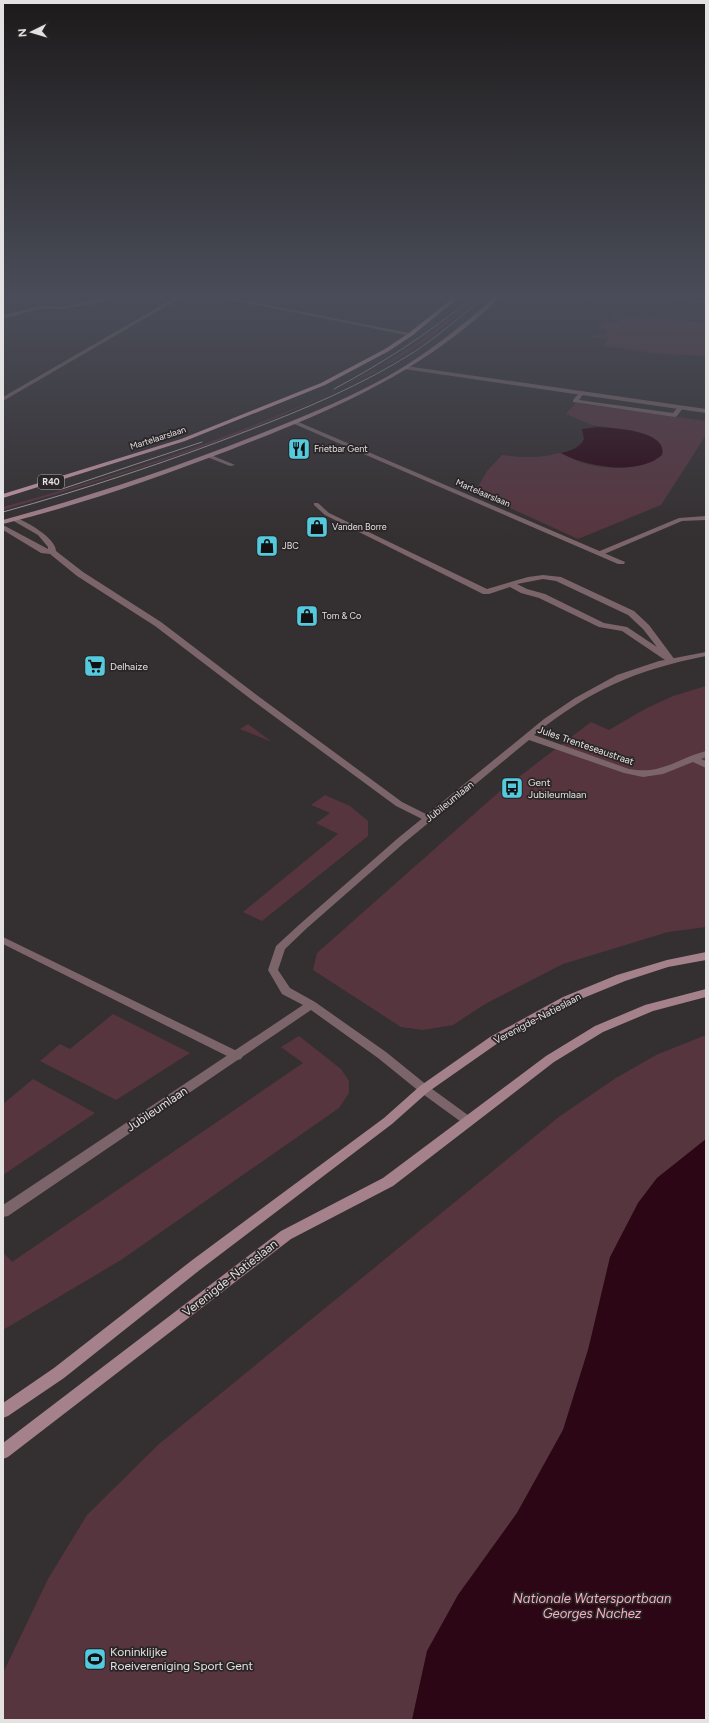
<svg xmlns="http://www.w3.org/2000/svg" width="709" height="1723" font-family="Figtree,sans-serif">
<rect width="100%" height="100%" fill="#342f30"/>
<!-- green -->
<path fill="#57353f" d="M475,298H479L428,339L389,364H384L423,339Z
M615,314L643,318L645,316L706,323V356L659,354L603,346L608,339L592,337L594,334L604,335L609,329L600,328L607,322L618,323L620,321L609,320Z
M374,370L377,371C332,391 288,414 242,432C164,462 83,486 3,510V507C97,481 191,452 281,414C312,401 344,387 374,370Z
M576,403L706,421V435L661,505L578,539L475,492L487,471L502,455C516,457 531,458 545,456C550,456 555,453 560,453C565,454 572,459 577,461C601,470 638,472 660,456L652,437L635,431L592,425L566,414Z
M706,686V927L668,932L563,964L485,1004L453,1025L423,1030L401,1027L313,970L317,953L499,792L591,722L609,730L645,709L673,696Z
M248,724L272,742L240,729Z
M325,795L350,806L368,821V836L262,921L243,912L338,834L316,823L330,813L311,805Z
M113,1014L190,1053L116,1100L40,1061L60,1044L70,1049Z
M706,1035V1139L657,1178L638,1203L588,1350L563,1430L517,1513L458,1595L427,1651L412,1720H3V1673L48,1579L87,1515L159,1444L560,1116L616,1078L656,1055Z
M299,1036L341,1069L349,1081V1093L339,1108L121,1260L3,1330V1252L12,1262L303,1063L281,1047Z
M33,1079L95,1113L3,1175V1104Z"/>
<!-- water -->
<path fill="#2c0614" d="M597,427C611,428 669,430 662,455C639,476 586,467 561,453C570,451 580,448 584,439L582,429Z
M706,1139V1720H412L427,1651L458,1595L517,1513L563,1430L588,1350L610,1257L638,1203L657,1178Z"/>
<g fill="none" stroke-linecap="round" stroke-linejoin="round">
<!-- lane -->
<path fill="#7b656a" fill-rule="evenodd" d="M104,298H110L103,302L63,309L43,308L3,319V315L43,306L63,307Z
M586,298H590V299L588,300Z
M672,298L706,301V303L674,299Z
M581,391L584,393L579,400L673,413L678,407L683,408L677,416L675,417L573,402V400Z
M207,455H211L235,465L230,466L207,457Z
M314,503H318L329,513L487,589L528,577L543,575L561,577L634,611L649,625L675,660L674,662H668L622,631L599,627L539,598L521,593L510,587L489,594H483L325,515L314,505ZM543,579L556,581L628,615L643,629L657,647L627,627L604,623L545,594L527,589L517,584Z
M706,516V520L682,521L602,555H599L595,553L679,518Z
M14,517C26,521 56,538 56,551L83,572L161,622L258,696L402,802L430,816L432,818L430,820H424L396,806L252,700L155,626L77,576L50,554L41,553L3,530V525L5,526L48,549V547L38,535L12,520V518Z
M3,937L241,1053L243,1056L241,1059L237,1060L233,1059L3,944Z"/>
<!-- street -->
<path fill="#7b656a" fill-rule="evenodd" d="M174,298H180L3,401V397Z
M223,298H233L414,334L411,336Z
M406,366L706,409V413L404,369V367Z
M292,421H296L625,562L624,564H618L292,423Z
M706,652V656C635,670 590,690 534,735L629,769C662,775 676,759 706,751V757L701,759L706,761V768L693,762L663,774L643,777L624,773L529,740L404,843L307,928L285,949L278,970L290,988L315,1002L386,1052L428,1086L472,1118L474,1121L472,1124L468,1126L464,1124L420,1092L378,1058L311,1010L8,1216L3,1217V1205L303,1005L282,994L268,970L276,946L300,924L397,839L544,719L575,698L617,675L659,661Z"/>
<!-- secondary -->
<path fill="#a5828b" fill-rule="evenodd" d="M494,298H499C490,307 480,316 470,324C399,383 315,417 230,450C156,478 80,505 3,524V520C88,497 170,469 252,437C304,416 357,396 405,366C437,346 466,322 494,298Z
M706,952V960L668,967L625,981L571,1003L498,1043L428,1092L392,1124L201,1269L64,1378L8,1416L3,1418V1403L54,1368L191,1261L384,1118L420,1086L490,1037L563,997L617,975L667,960Z
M706,989V997L653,1011L603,1032L554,1062L393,1186L291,1239L8,1457L3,1459V1443L281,1231L383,1178L546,1056L595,1026L645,1005Z"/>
<!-- primary -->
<path fill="#c599a4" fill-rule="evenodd" d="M453,298H458L413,335L389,351L325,385L185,441L3,498V494L181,439L321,383L385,349L409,333Z"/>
<!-- tram -->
<path stroke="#a29e9f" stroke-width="1" d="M334,389C383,363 429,333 472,298
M62,489L202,442
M3,512C86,489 167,462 247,431C305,409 362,385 414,352C438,336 460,317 483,298"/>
</g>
<!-- sky -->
<linearGradient id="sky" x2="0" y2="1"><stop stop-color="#1d1a1a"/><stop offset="0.55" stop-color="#4a4d59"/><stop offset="1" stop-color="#4a4d59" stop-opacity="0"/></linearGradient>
<rect width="709" height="539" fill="url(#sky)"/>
<!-- icons -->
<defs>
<g id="restaurant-square" transform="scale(1.15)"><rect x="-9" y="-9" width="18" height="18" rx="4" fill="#55cadf" stroke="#2a2526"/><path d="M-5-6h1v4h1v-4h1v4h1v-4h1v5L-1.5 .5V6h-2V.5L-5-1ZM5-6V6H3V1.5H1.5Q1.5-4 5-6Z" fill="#111"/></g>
<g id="shop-square" transform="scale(1.15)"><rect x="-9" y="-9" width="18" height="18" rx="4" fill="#55cadf" stroke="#2a2526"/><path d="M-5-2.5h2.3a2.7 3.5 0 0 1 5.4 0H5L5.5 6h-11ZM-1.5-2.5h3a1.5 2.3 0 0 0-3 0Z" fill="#111"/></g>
<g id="supermarket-square" transform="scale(1.15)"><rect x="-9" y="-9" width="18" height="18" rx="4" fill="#55cadf" stroke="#2a2526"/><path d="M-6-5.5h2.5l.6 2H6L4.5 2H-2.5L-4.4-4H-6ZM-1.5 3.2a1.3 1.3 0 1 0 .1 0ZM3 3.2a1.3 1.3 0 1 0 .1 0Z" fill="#111"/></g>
<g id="bus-square" transform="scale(1.15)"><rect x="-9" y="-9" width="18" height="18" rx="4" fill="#55cadf" stroke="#2a2526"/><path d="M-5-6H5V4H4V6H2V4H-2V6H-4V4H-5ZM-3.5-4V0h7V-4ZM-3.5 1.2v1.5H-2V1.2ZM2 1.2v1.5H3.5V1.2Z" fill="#111"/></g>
<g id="stadium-square" transform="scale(1.15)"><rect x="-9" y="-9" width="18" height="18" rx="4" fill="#55cadf" stroke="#2a2526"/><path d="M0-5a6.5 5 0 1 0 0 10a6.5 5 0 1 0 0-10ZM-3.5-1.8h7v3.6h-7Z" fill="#111"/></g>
</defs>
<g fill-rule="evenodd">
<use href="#restaurant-square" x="299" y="449"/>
<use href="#shop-square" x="317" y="527"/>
<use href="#shop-square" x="267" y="546"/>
<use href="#shop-square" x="307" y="616"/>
<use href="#supermarket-square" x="95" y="666"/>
<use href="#bus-square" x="512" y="788"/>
<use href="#stadium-square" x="95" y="1659"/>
</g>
<g text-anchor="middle" stroke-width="3.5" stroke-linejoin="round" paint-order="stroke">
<!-- far-street labels -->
<g font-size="9" fill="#e4e1e2" stroke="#2a2526">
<text transform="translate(158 438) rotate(-18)" y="3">Martelaarslaan</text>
<text transform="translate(483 493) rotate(23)" y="3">Martelaarslaan</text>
</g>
<!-- far-poi labels -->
<g font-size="9" fill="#e4e1e2" stroke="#2a2526" text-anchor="start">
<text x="314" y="452">Frietbar Gent</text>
<text x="332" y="530">Vanden Borre</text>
<text x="282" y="549">JBC</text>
<text x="322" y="619">Tom &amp; Co</text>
</g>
<!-- shield labels -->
<rect fill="#2a2526" stroke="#aca9aa" stroke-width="1" x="38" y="475" width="26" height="14" rx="3"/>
<g font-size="9" font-weight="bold" fill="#e4e1e2">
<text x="51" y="485">R40</text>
</g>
<!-- poi labels -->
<g font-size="10" fill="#e4e1e2" stroke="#2a2526" text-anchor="start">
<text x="110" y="670">Delhaize</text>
<text x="528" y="786">Gent<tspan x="528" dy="12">Jubileumlaan</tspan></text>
</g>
<!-- street labels -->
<g font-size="10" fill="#e4e1e2" stroke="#2a2526">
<text transform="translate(586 745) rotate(19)" y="4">Jules Trenteseaustraat</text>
<text transform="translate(449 801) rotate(-39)" y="4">Jubileumlaan</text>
<text transform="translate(537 1018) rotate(-28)" y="4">Verenigde-Natieslaan</text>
</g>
<!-- near-street labels -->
<g font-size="12" fill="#e4e1e2" stroke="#2a2526">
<text transform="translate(157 1109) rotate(-34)" y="4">Jubileumlaan</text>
<text transform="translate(230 1278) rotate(-38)" y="4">Verenigde-Natieslaan</text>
</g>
<!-- near-poi labels -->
<g font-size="12" fill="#e4e1e2" stroke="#2a2526" text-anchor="start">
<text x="110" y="1656">Koninklijke<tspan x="110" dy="14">Roeivereniging Sport Gent</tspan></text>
</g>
<!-- near-water labels -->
<g font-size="13" font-style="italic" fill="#fbaec3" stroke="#2a2526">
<text x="592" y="1603">Nationale Watersportbaan<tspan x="592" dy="15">Georges Nachez</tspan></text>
</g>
</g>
<!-- border -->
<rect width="709" height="1723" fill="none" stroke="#e4e1e2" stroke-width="8"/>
<!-- north arrow -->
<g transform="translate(32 32) rotate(265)" stroke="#2a2526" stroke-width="3" paint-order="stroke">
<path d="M0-3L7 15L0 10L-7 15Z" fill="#e4e1e2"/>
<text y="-6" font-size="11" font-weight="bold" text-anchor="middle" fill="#e4e1e2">N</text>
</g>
</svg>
